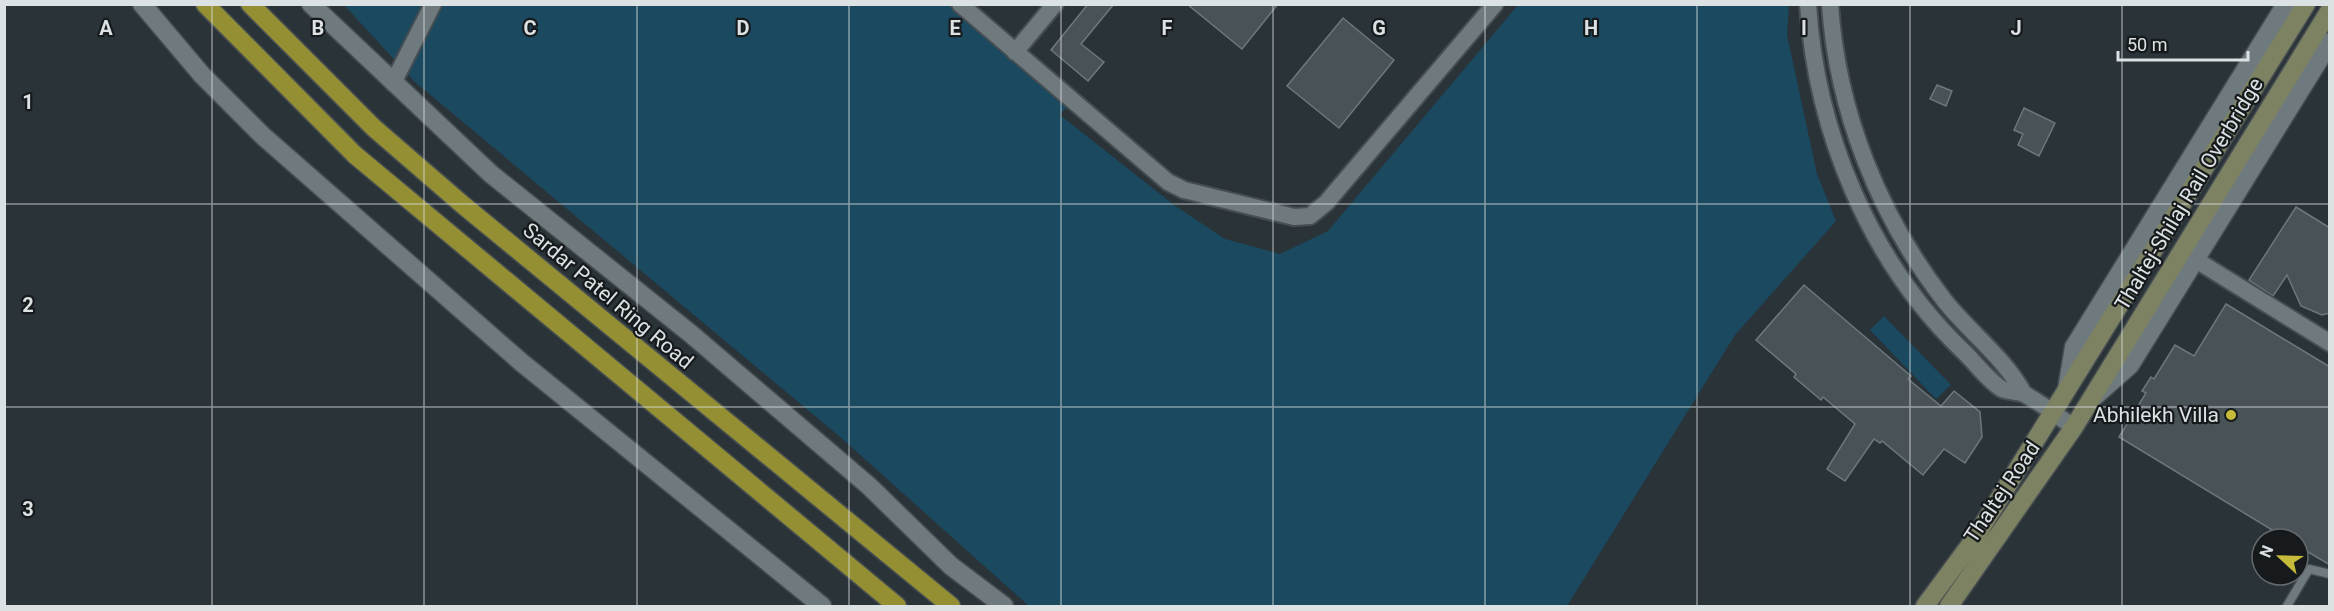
<svg xmlns="http://www.w3.org/2000/svg" width="2334" height="611" font-family="Roboto,sans-serif">
<rect width="100%" height="100%" fill="#2a3338"/>
<!-- green -->
<path fill="#1a4960" d="M344,5H973L1076,96L1060,115L1174,205L1225,239L1280,254L1328,231L1518,5H1789L1787,35L1817,174L1836,221L1735,335L1567,606H1029L839,436L415,82Z
M1884,316L1951,385L1936,399L1870,330Z"/>
<!-- building -->
<path fill="#485257" stroke="#6d777d" stroke-width="1.5" d="M1088,4H1114L1081,44L1104,62L1088,81L1051,50Z
M1187,4H1278L1242,49Z
M1343,18L1394,60L1339,128L1287,86Z
M1937,85L1952,91L1946,106L1930,99Z
M2024,108L2055,123L2039,156L2018,145L2023,134L2014,130Z
M2296,207L2330,228V313L2322,315L2301,306L2287,275L2273,296L2249,280Z
M1804,285L1911,376L1908,379L1941,406L1954,391L1980,412L1982,437L1965,463L1944,449L1923,475L1882,441L1880,443L1874,439L1845,481L1827,469L1855,424L1823,397L1821,400L1794,377L1796,374L1756,340Z
M2226,304L2330,367V565L2298,546V539H2287L2119,437L2146,393L2142,391L2151,377L2154,379L2175,345L2194,356Z"/>
<g fill="none" stroke-linecap="round" stroke-linejoin="round">
<!-- service casing -->
<g stroke="#474e52" stroke-width="11">
<path id="service" d="M2287,606L2309,569L2330,574"/>
</g>
<!-- minor casing -->
<g stroke="#474e52" stroke-width="20">
<path id="minor" d="M960,4L1168,182L1184,190L1294,217L1310,216L1326,203L1495,4
M1808,4C1816,132 1870,262 1963,351C1975,362 1988,381 2002,389C2009,392 2018,391 2024,394C2042,403 2058,417 2074,427
M1830,4C1837,111 1879,216 1944,300C1969,332 2005,358 2024,394
M1015,52L1055,4
M393,83L433,4
M2196,260L2330,343"/>
</g>
<!-- tertiary casing -->
<g stroke="#474e52" stroke-width="21">
<path id="tertiary" d="M142,4L202,75L263,136L521,362L822,606
M311,4L491,174L691,334L869,486L951,566L1004,606
M2067,389L2074,347L2286,4
M2094,397L2130,365L2330,42"/>
</g>
<!-- secondary casing -->
<g stroke="#474e52" stroke-width="21">
<path id="secondary" d="M1925,606L1973,541L2306,4
M1949,606L2074,427L2330,10"/>
</g>
<!-- trunk casing -->
<g stroke="#474e52" stroke-width="21">
<path id="trunk" d="M205,4L355,155L897,606
M250,4L374,128L463,205L951,606"/>
</g>
<!-- service -->
<use href="#service" stroke="#6f7a7f" stroke-width="8"/>
<!-- minor -->
<use href="#minor" stroke="#6f7a7f" stroke-width="16"/>
<!-- tertiary -->
<use href="#tertiary" stroke="#6f7a7f" stroke-width="18"/>
<!-- secondary -->
<use href="#secondary" stroke="#7d8262" stroke-width="18"/>
<!-- trunk -->
<use href="#trunk" stroke="#948f33" stroke-width="18"/>
</g>
<!-- grid -->
<path fill="none" stroke="#dce1e4" stroke-width="1.5" stroke-opacity="0.55" d="M212,4V606M424,4V606M637,4V606M849,4V606M1061,4V606M1273,4V606M1485,4V606M1697,4V606M1910,4V606M2122,4V606M4,204H2330M4,407H2330"/>
<!-- markers -->
<circle fill="#c7bb3c" stroke="#161a1c" stroke-width="2" cx="2231" cy="415" r="6"/>
<g text-anchor="middle" stroke-width="4.5" stroke-linejoin="round" paint-order="stroke">
<!-- street labels -->
<g font-size="21" fill="#dce1e4" stroke="#161a1c">
<text transform="translate(2189 194) rotate(-59)" y="7">Thaltej-Shilaj Rail Overbridge</text>
<text transform="translate(608 296) rotate(40)" y="7">Sardar Patel Ring Road</text>
<text transform="translate(2002 492) rotate(-56)" y="7">Thaltej Road</text>
</g>
<!-- poi labels -->
<g font-size="21" fill="#dce1e4" stroke="#161a1c" text-anchor="end">
<text x="2219" y="422">Abhilekh Villa</text>
</g>
</g>
<g font-size="20" text-anchor="middle" font-weight="bold" fill="#dce1e4" stroke="#161a1c" stroke-width="4.5" stroke-linejoin="round" paint-order="stroke">
<text x="106" y="35">A</text>
<text x="318" y="35">B</text>
<text x="530" y="35">C</text>
<text x="743" y="35">D</text>
<text x="955" y="35">E</text>
<text x="1167" y="35">F</text>
<text x="1379" y="35">G</text>
<text x="1591" y="35">H</text>
<text x="1804" y="35">I</text>
<text x="2016" y="35">J</text>
<text x="28" y="109">1</text>
<text x="28" y="312">2</text>
<text x="28" y="516">3</text>
</g>
<!-- border -->
<rect width="2334" height="611" fill="none" stroke="#dce1e4" stroke-width="12"/>
<!-- north arrow -->
<g transform="translate(2280 557) rotate(292)"><circle r="28" fill="#161a1c" stroke="#656a6c" stroke-width="1.5"/>
<path d="M0-4.5L10 22L0 15L-10 22Z" fill="#c7bb3c"/>
<text y="-9" font-size="16" font-weight="bold" text-anchor="middle" fill="#dce1e4">N</text>
</g>
<!-- scale -->
<path d="M2118 51v9h130v-9" fill="none" stroke="#dce1e4" stroke-width="3"/>
<text x="2127" y="51" font-size="18" fill="#dce1e4" stroke="#161a1c" stroke-width="4.5" paint-order="stroke">50 m</text>
</svg>
